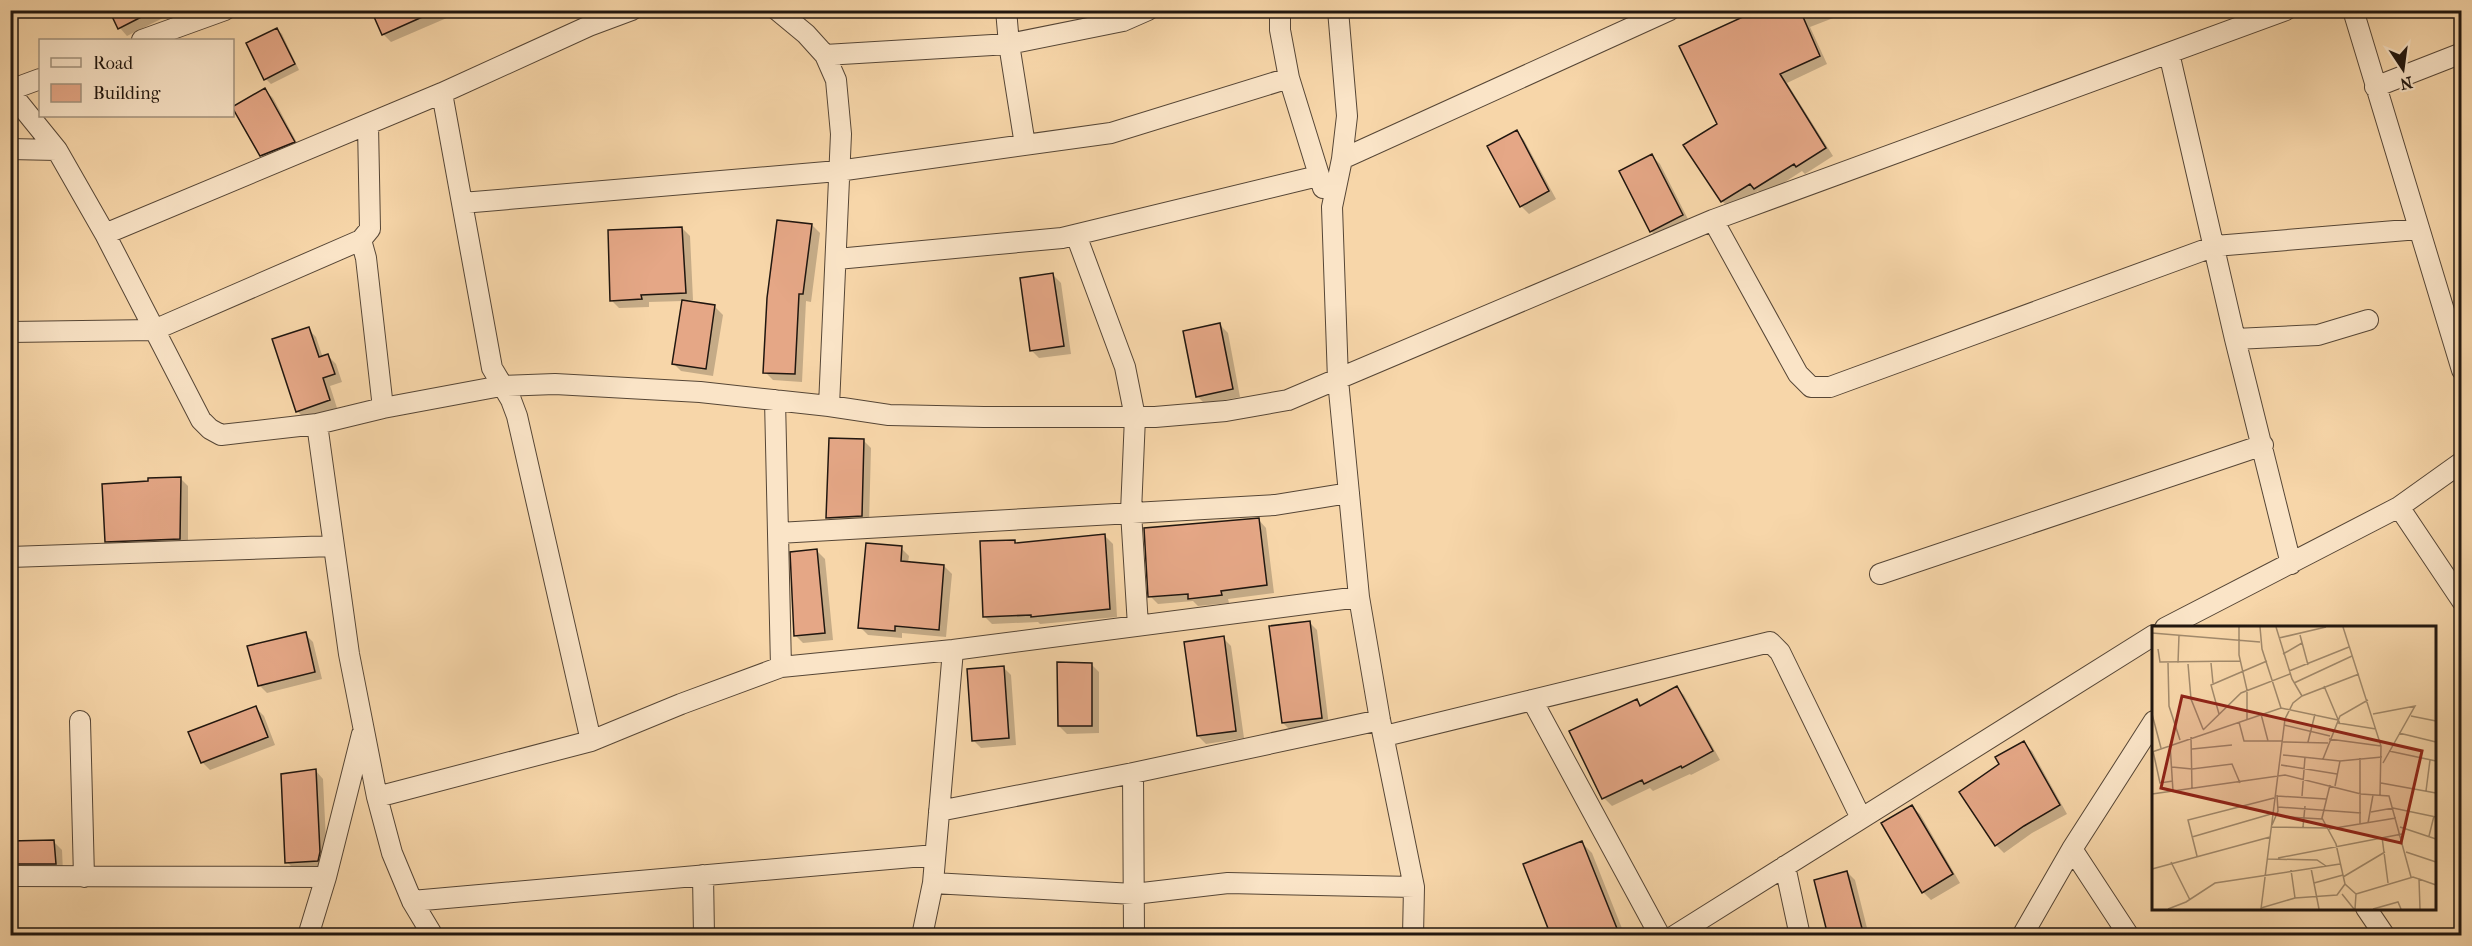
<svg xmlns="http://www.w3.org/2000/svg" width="2472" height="946" font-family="'IM FELL French Canon',serif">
<rect width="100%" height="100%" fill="#f7d6a9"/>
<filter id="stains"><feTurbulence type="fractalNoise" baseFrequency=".00333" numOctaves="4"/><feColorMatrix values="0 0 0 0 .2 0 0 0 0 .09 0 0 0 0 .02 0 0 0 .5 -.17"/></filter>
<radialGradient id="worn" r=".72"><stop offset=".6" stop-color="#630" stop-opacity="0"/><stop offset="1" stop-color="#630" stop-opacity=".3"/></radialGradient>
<!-- shadow -->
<path fill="#0003" d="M111,10H179L127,36L120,28Z
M372,10H462L463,11L391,42L383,34Z
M1762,10H1854L1810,27L1827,64L1787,83L1833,156L1805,174L1802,171L1763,196L1758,191L1730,209L1722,201L1686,146L1719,124Z
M277,29L282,34L299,70L271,84L266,79Z
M265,90L273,98L301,150L269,163L261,155Z
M1517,132L1524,140L1556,199L1529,214L1521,206Z
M1652,156L1660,164L1690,223L1659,239L1651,231Z
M812,225L820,233L811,302L806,301L802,382L773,380L765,372Z
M682,228L690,236L693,300L685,301L715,307L723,315L713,376L681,371L673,363L683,301L649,302V307L619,308L611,300Z
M1053,275L1061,283L1071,354L1039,358L1031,350Z
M1220,325L1228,333L1240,397L1205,404L1197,396Z
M308,329L316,337L323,358L328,356L336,364L342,382L330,386L337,408L305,419L297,411Z
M863,440L871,448L869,524L836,526L828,518Z
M180,478L188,486V547L115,549L107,541Z
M1258,519L1266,528L1274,593L1228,599L1229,603L1198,606L1193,601L1158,604L1150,596Z
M1105,536L1113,544L1117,617L1040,624L1038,622L992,624L984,616L1014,541L1017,544Z
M901,548L909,556L908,563L944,566L952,574L946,637L902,633V638L868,635L860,627Z
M817,551L825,559L833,640L803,643L795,635Z
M1309,622L1317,630L1329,726L1291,731L1283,723Z
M305,634L313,642L322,679L267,693L259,685Z
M1223,638L1231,646L1244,738L1206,744L1198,736Z
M1091,664L1099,672V733L1067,734L1059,726Z
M1003,667L1011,675L1016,745L981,748L973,740Z
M1677,688L1684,695L1720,760L1691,775L1690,774L1653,791L1650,788L1612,806L1604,798L1571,731L1637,701L1642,706Z
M256,708L264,716L275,745L210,770L202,762Z
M2024,743L2032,751L2067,814L2032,833L2004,853L1996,845L1961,792L2001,765Z
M316,771L323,779L327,861L325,868L295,870L287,862Z
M1912,807L1920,814L1960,883L1931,900L1923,892Z
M10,842H54L62,850L63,872L10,876Z
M1582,843L1592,853L1625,936H1553Z
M1847,872L1855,880L1869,936H1830Z"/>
<!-- building -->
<path fill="#e5a786" stroke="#20160f" stroke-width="1.5" d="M109,10H155L118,29Z
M371,10H438L382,35Z
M1758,10H1800L1820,56L1780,74L1826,148L1796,167L1794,164L1754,189L1750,184L1721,202L1683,145L1717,124L1679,46Z
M277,28L295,64L264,80L246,43Z
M265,88L295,142L260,156L232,107Z
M1517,130L1549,191L1520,207L1487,146Z
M1652,154L1683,215L1650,232L1619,171Z
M777,220L812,224L803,294H799L795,374L763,373L767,298Z
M682,227L686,293L641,295L642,299L610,301L608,230Z
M1053,273L1064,346L1030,351L1020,278Z
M682,300L715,305L706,369L672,364Z
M1220,323L1233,389L1196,397L1183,331Z
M309,327L319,357L328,354L335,374L323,378L330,400L296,412L272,339Z
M829,438L864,439L862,516L826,518Z
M181,477L180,539L105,542L102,484L148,481V478Z
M1259,518L1267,585L1221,591L1222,595L1188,599V594L1148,597L1144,528Z
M1105,534L1110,609L1031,617V615L983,617L980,541L1015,540V543Z
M866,543L902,546L901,561L944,565L939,630L895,626V631L858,628Z
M817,549L825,633L794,636L790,552Z
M1310,621L1322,718L1282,723L1269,626Z
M306,632L315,672L258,686L247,646Z
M1224,636L1236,731L1197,736L1184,642Z
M1057,662L1092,663V726H1058Z
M1004,666L1009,738L972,741L967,669Z
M1677,686L1713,751L1682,768L1681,766L1644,784L1642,780L1602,799L1569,731L1637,699L1640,706Z
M256,706L268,737L201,763L188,732Z
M2024,741L2060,805L2024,826L1995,846L1959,792L1999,764L1995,757Z
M316,769L320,852L318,861L285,863L281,774Z
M1912,805L1953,874L1922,893L1881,823Z
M54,840L56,864H10V841Z
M1582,841L1620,936H1551L1523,864Z
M1847,871L1864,936H1828L1814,880Z"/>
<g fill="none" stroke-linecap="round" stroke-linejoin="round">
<!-- street casing -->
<g stroke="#564636" stroke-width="22">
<path id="street" d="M777,10L806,34L825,55L836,80L841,134L829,406
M1006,10L1009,44L1025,145
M1280,10V30L1289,78L1323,188
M1338,10L1347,116L1342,159L1332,207L1338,380L1359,597L1380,720L1414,887L1413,936
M2353,10L2462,370
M142,40L225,10
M2169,53L2235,339L2291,564
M825,55L1009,44L1123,21L1148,10
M2375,87L2462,53
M10,90L40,79
M10,92L57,150L105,234L201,420L210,429L221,435L317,424L383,408L501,386L555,384L700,392L829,406L889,415L984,417H1155L1226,411L1288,400L1713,220L2286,10
M442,93L492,368L511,400L517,416L591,741
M10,149L57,150
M1342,159L1670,10
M462,203L838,171L1111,133L1289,78
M1713,220L1798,374L1811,387H1830L2215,246L2419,229
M105,234L442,93L589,26L632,10
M1076,235L1125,367L1135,417L1131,512L1138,626
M361,240L366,258L383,408
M837,259L1062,238L1318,176
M10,332L154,330L361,240L370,229L368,125
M2235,339L2318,335L2368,320
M775,400L781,667
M317,424L349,654L377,797L392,853L412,901L433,936
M2399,507L2462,601
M778,533L1275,505L1349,493
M10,557L333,546
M1880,574L2263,445
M2165,628L2399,507L2462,462
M1532,700L1660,936
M80,721L84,877
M1385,736L1770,642L1780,652L1861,818
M1133,773L1134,936
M377,797L591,741L681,704L781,667L953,650L1359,597
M939,811L1133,773L1380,720
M2072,849L2129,936
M1785,866L1800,936
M703,875L704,936
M10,876L326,877
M933,883L1134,894L1228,883L1414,887
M412,901L935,855
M2366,908L2385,936
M308,936L326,877L362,734
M922,936L933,883L953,650
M1674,936L2154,635
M2022,936L2072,849L2154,721"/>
</g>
<!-- street -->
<use href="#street" stroke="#fae4c7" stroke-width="20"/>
</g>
<!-- overview -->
<g transform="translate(2152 626)">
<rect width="284" height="284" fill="#f7d6a9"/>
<path fill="none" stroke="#a1896b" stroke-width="1.5" d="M87,1V29L95,64V93M108,1L110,23L129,82M124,1L140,53L150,70M191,1L229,120L228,169M0,7L108,16M148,9L156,39M127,12L174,1M6,23L8,36L88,35M131,28L150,17M16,37L17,80L28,114M26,37L27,9M59,37L61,57M36,38L39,73L51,103M137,45L197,21M142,57L200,30M172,60L188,98M0,88L9,122M67,88L59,59L115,35M109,88L116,115M221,88L263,80L231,137M259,90L284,95M87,96L92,115H131M186,97L224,103M132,99L178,110M51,104L89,67L138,48M247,107L284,116M39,111L40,163M177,113L229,120M131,116L176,117M156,116L163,88M18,118L21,165M40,123L80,119M1,125L8,157L21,155M237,125L284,135M0,126L129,82L186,94M131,129L188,135L230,131M171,133L188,90L216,74M129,139L185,148M20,141L40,143L80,138L88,157M229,157L284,167M178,159L170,192L184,218L193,258L204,268L203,283M183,160L188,135M274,165L278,134M0,168L133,149L209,168L237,170L259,251M125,170L174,173M150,170L153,131M126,181L209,187M219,186L241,182L284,191M136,191L170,193M216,197L221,169M208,198V132M120,199L126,185L125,169M119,201L176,202M151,201L153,180M248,201L284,213M177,203L244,192M277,210L282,190M40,211L119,188M230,211L236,257M254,226L284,236M45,230L36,194L122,172M126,232L250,208M116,233L165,234L174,240M19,236L38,274M159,242L167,283M0,243L118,211M139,244L143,272M191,251L233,226M267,253L284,259M162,257L191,249M190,268L202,283M204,268L261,251L267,253L268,283M109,282L143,272L185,269L193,258M16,283L34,276L63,257L188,238M109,283L133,93L141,77L150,70L207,48M221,283L246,276L249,283"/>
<path fill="#8f2418" fill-opacity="0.15" stroke="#8f2418" stroke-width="3" d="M30,70L270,125L249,217L9,162Z"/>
<rect width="284" height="284" fill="none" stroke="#20160f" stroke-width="3"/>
</g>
<!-- margin -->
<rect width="2472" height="946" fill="none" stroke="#f7d6a9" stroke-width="36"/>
<rect x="12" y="12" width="2448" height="922" fill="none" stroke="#20160f" stroke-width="3"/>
<rect x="18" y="18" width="2436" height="910" fill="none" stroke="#20160f" stroke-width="1.5"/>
<!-- legend -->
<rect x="39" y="39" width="195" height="78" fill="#fae4c7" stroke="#a3927d" stroke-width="1.5"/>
<rect x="51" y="58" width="30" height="9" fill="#fae4c7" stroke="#a3927d" stroke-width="1.5"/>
<text x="93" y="69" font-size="18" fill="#20160f">Road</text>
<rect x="51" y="84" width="30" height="18" fill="#e5a786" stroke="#a3927d" stroke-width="1.5"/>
<text x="93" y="99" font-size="18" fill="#20160f">Building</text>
<!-- north arrow -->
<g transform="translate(2403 69) rotate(167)" stroke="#fae4c7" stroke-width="4.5" paint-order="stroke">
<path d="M0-4.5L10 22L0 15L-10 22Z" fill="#20160f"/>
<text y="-9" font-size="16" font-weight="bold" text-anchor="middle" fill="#20160f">N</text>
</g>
<rect width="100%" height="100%" filter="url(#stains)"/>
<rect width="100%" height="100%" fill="url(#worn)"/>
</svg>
